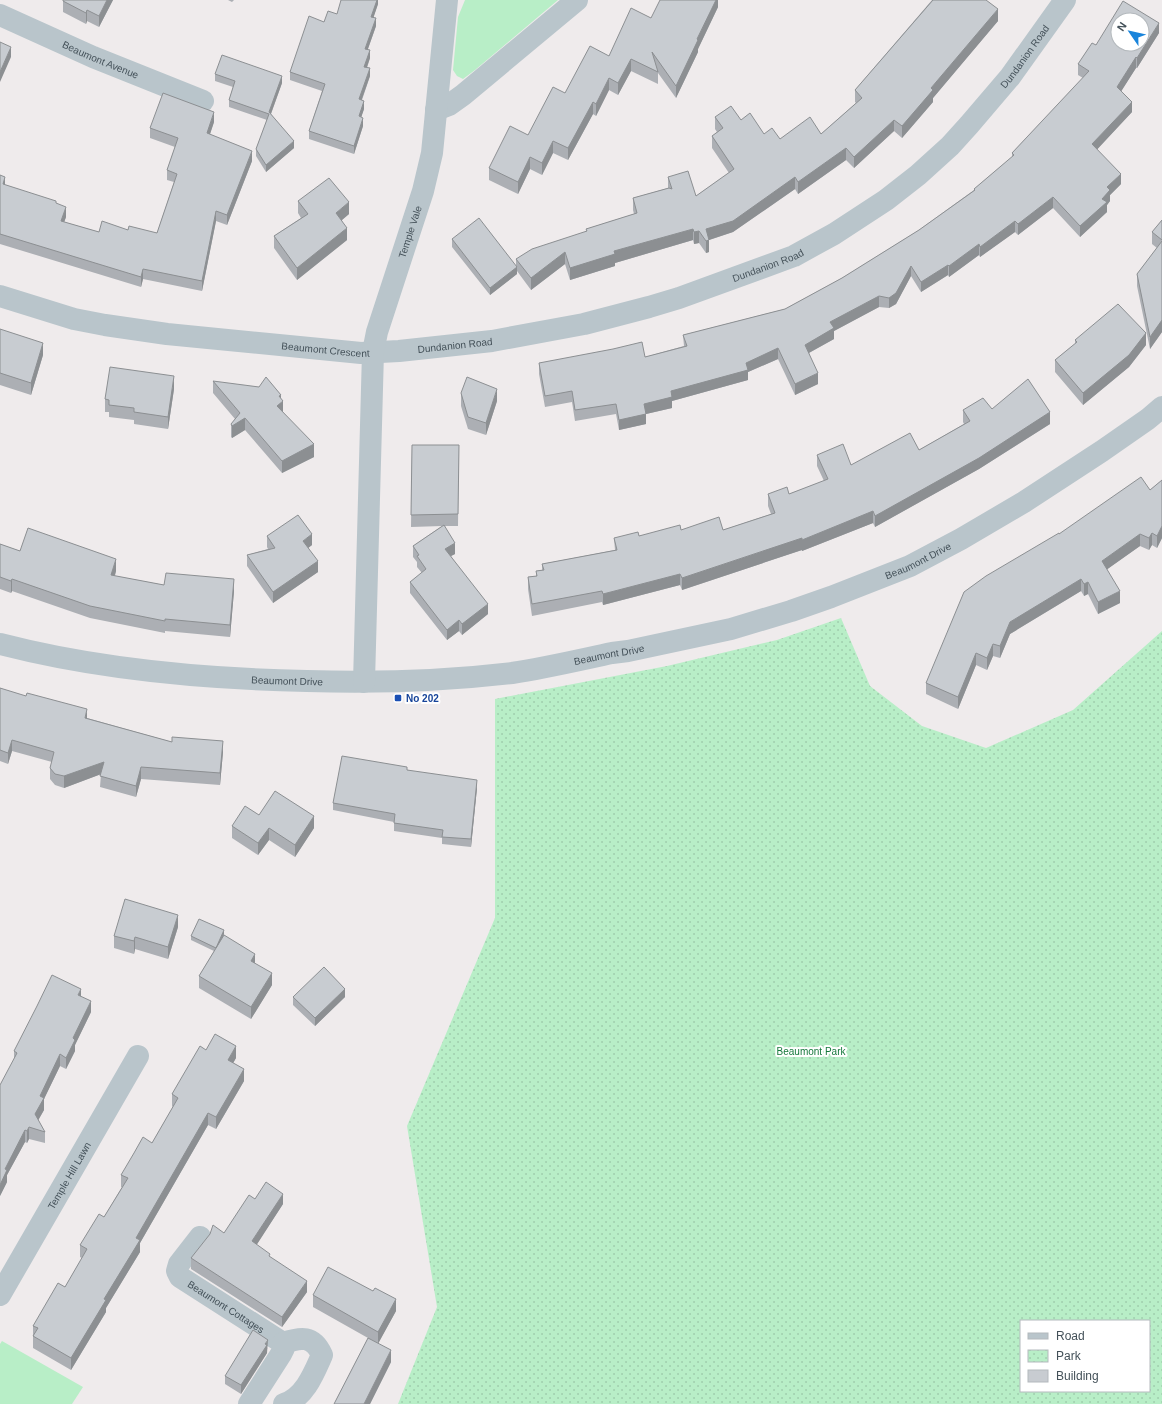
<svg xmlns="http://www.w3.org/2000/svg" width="1162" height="1404" font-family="Helvetica,sans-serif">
<defs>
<pattern id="park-dots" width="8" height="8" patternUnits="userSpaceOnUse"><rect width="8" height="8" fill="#b8eec7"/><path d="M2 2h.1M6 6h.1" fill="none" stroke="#9fcead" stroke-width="1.8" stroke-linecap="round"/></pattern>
</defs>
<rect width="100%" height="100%" fill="#efebec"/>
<!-- grass -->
<path fill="#b8eec7" d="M465,0H558L475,70L463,79L457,76L453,70L458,17Z
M2,1341L83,1387L72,1404H0V1344Z"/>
<!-- park -->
<path fill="url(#park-dots)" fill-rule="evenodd" d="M841,618L870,686L922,726L986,748L1073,710L1162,631V1404H398L437,1307L407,1126L495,918V699L667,666L777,640ZM1021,1321H1149V1391H1021Z"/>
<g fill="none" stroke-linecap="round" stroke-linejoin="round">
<!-- minor -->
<g stroke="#b9c5cb" stroke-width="22">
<path id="s1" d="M0,15L93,57L203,101"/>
<path d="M436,110L449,105L463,95L577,0"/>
<path id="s2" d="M0,296L74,319L105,325L167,334L361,353L399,351L492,341L584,324L649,307L679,298L794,256L834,234L886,200L918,175L950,146L969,125L1010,77L1065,0"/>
<path id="s3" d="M0,644C100,670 204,679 307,681C375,683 444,681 512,673C545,668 579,660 612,653L628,651L731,629L791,611L831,597L910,566L961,539L1024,502L1102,451L1148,419L1162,407"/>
<path id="s4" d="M364,682L373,352L377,332L423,191L432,153L447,0"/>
<path id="s5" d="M200,1237L179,1264L177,1271L180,1277L283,1343L284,1348L281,1354L249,1404"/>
<path id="s6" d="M0,1295L138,1056"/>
<path d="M283,1343C301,1337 313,1335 322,1355C314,1373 305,1397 284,1404"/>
</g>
</g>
<!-- wall -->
<path fill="#acafb4" d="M63,0H113L99,27L87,21L86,24L63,12Z
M228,0H234L232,2Z
M378,0V4L373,18L376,26L368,49L370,58L367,68L370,76L362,100L364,109L361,117L363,126L354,154L309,139V131L322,91L290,80V72L324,22L337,14Z
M718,0V7L698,49V52L676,98L658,73V84L631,71L618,95L609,90L596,116L593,114L568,160L553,153L542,175L530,169L518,194L489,180V168L528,135L565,93L609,56L651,18Z
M932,0H986L998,21L933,98V102L902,138L894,131L854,168L846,160L798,194L795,189L733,232L709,240V252L706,253L699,243L694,244L693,240L615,263V266L570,280L565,264L531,290L517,271V274L490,295L452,247V239L516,266V259L586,232V229L634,214L633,210V198L668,188V177L696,196L729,173L712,148V136L717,132L715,129V117L741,120L764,134L780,139L821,134L856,103L855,102V90Z
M1159,33L1137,68H1136L1121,91L1132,112L1097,149L1121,184L1110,195V201L1107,205V212L1080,237L1053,208L1018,235L1015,232L980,257L979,255L949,277L948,275L921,292L911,276L896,304L889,308L879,307L834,331V339L809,353L818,384L795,395L778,359L748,372V380L672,401V408L646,414V424L619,430L616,414L575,421L572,402L545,407L539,374V363L645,357L684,346L683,335L785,309L842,278L919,230L974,190V189L1012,157V153L1083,78L1078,75V64L1096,45Z
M215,74L282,83L271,114L294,148L266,172L256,156V149L267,120L229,107V100L233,87L215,81Z
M214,122L210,134L252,161L227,225L216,221L202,291L143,279L141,287L0,244V175L5,185L56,203L66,217L64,222L99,232L128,230L157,233L174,182L167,180V170L175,147L150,138V128Z
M298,201L349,214L342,220L347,240L297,280L274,248V236L301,218L298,213Z
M1162,220V332L1150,349L1137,286V274L1157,248L1152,244V232Z
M0,329L43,355L31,395L0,385Z
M1075,340L1146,345L1129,367L1083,405L1055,372V360L1075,344Z
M213,381L281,399L283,412L314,457L282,473L245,430L232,438L231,437V424L235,419L213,393Z
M174,389L168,429L134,424V420L109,417V412H105V399Z
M461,393L497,401L486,435L468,429L461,406Z
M992,409L1050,424L979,469L875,527L873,523L802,551V550L682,590L680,585L603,605L602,602L532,616L528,589V577L536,576V571L542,570V564L615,550L614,538L639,536L681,530H723L771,514L768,506V494H789L824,481L817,466V455L851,465L919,450L964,424L963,422V410Z
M412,445H459L458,526H445L455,554L451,556L488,614L462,635L459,631L447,640L410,593V582L422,573L417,567V562L413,557V546L442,526L411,527Z
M1162,480V538L1157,548L1152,545L1149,550L1140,546L1107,569L1120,603L1098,614L1088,594L1084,596L1081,591L1010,634L1000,658L993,656L987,670L976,665L958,709L926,694V683L1059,534L1150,490Z
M267,536L312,545L308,548L318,572L273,603L247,566V555L268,549L267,547Z
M0,544L20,551L116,571L115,576L164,585L234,591L230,637L165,631V633L90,618L12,591L11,593L0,589Z
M0,688L87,718L172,742L223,752L220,785L141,779L136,797L100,787L101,774L64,788L55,785L50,779V768L52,762L12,751L8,764L0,761Z
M407,770L477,788L471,847L442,844V838L394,831V822L333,810V803Z
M259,815L314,828L295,857L269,840L258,855L232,838V826Z
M178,927L168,959L135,949L134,954L114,948V936Z
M224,934V935L255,963L272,985L251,1019L199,988V976L214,951L191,940V936Z
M81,996L91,1012L75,1045V1051L66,1069L60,1066L44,1099V1110L38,1120L45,1132V1143L29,1139L27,1143L25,1142L7,1175V1182L0,1196L14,1059V1051Z
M293,997H345L315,1026L293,1005Z
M206,1050L236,1058L233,1063L244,1081L216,1129L208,1125L140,1243V1252L106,1308V1312L71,1370L33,1348V1326L65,1287L82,1258L80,1257V1245L104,1217L122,1187H121V1175L152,1143L173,1107L172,1106V1094Z
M255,1199L283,1204L256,1245L270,1257L307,1292L282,1327L191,1269V1258L224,1233Z
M313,1295L396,1311L378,1343L391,1362L370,1404H334L368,1338L313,1307Z
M268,1348L267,1349V1353L241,1394L225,1384V1376Z"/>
<!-- shaded-wall -->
<path fill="#8c8f92" d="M107,0H113L99,27V16Z
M377,0H378V4L371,25V17Z
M716,0H718V7L698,49V52L676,98V86L697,39Z
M998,9V21L933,98V102L902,138V126L931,88Z
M87,10V21L86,24V13Z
M376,18V26L365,57V49Z
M1159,23V33L1137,68V58Z
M11,47V57L0,82V72Z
M370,50V58L364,75V67Z
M1136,57V68L1117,98V87Z
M631,59V71L618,95V83Z
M370,68V76L359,107V99Z
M282,76V83L269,119V112Z
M609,78V90L596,116V104Z
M364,101V109L359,124V116Z
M593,102V114L568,160V148Z
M1132,102V112L1092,155V144Z
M214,112V122L207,143V133Z
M363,118V126L354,154V146Z
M894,120V131L854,168V157Z
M294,141V148L266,172V165Z
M553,141V153L542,175V163Z
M846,148V160L798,194V182Z
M252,151V161L227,225V215Z
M530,157V169L518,194V182Z
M1121,174V184L1110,195V201L1107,205V212L1080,237V226L1102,199L1107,187Z
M5,177V186L3,184Z
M795,177V189L733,232L706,241V229Z
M1053,197V208L1018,235V224Z
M349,202V214L336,225V213Z
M66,207V217L61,231V221Z
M216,211V221L202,291V281Z
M1015,221V232L980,257V247Z
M347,228V240L297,280V268Z
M693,229V240L615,263V266L570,280V268L614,251Z
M699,231V243L694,244V232Z
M709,240V252L706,253V241Z
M979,244V255L949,277V266Z
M565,252V264L531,290V278Z
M948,265V275L921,292V282Z
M911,266V276L896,304L889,308V298Z
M517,267V274L490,295V288Z
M143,269V279L141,287V277Z
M879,296V307L834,331V339L805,355V345L830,322Z
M1162,320V332L1150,349V337Z
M1146,333V345L1129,367L1083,405V393Z
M43,343V355L31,395V383Z
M778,348V359L748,372V380L672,401V408L646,414V424L619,430V420L644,404L671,391L746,363Z
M818,373V384L795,395V384Z
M174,376V389L168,429V417Z
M497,389V401L486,435V423Z
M281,395V403L283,401V413L277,406L279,396Z
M1050,412V424L979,469L875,527V516Z
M245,418V430L232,438V426Z
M314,444V457L282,473V461Z
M873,511V523L802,551V540Z
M1162,526V538L1157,548V536Z
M1152,533V545L1149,550V538Z
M312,534V545L303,552V541Z
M1140,534V546L1102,573V561Z
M802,538V550L682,590V578Z
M455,543V554L445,559V549Z
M116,559V571L111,587V575Z
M318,561V572L273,603V592Z
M680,574V585L603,605V594Z
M12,579V591L11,593V581Z
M234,579V591L230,637V625Z
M1081,579V591L1010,634L1000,658V646L1010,622Z
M1088,582V594L1084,596V584Z
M1120,591V603L1098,614V602Z
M488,604V614L462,635V624Z
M459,620V631L447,640V630Z
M993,644V656L987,670V658Z
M976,653V665L958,709V697Z
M87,709V720L85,718Z
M12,740V751L8,764V753Z
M223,741V752L220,785V773Z
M104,762V773L64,788V776Z
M141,767V779L136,797V786Z
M477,780V788L471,847V839Z
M314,816V828L295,857V845Z
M269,828V840L258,855V843Z
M178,915V927L168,959V947Z
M224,930V934L216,952V948Z
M135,937V949L134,954V941Z
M255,954V966L251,961Z
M272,973V985L251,1019V1007Z
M81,989V1000L78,995Z
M345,989V997L315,1026V1018Z
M91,1001V1012L75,1045V1051L66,1069V1058L73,1038Z
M236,1046V1058L228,1072V1060Z
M60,1054V1066L44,1099V1110L35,1126V1114L40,1096Z
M244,1069V1081L216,1129V1117Z
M208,1113V1125L140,1243V1252L106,1308V1312L71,1370V1358L104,1299L136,1238Z
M29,1127V1139L27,1143V1131Z
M25,1130V1142L7,1175V1182L0,1196V1185L5,1169Z
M283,1194V1204L252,1252V1241Z
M307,1281V1292L282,1327V1317Z
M396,1299V1311L378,1344V1332Z
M268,1340L267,1353L241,1394V1385Z
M391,1350V1362L370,1404H364Z"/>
<!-- building -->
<path fill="#c8ccd1" stroke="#8c8f92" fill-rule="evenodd" d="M63,0H107L99,16L87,10L86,13L63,1Z
M341,0H377L371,17L376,18L365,49L370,50L364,67L370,68L359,99L364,101L359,116L363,118L354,146L309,131L325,84L290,72L309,16L324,22L328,11L337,14Z
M660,0H716L697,39L698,40L676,86L652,52L658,72L631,59L618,83L609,78L596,104L593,102L568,148L553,141L542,163L530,157L518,182L489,168L510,126L528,135L553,87L565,93L590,46L609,56L631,8L651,18Z
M933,0H986L998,9L931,88L933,90L902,126L894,120L854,157L846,148L798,182L795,177L733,221L706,229L709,240L706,241L699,231L694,232L693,229L614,251L615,254L570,268L565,252L531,278L516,259L532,249L587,231L586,229L637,213L633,198L669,188L672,189L668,177L688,171L696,196L734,169L712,136L723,128L715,117L731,106L741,120L750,113L764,134L772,128L780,139L810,117L821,134L862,98L855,90Z
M1123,1L1159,23L1137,58L1136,57L1117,87L1132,102L1092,144L1121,174L1107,187L1110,190L1102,199L1107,202L1080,226L1053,197L1018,224L1015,221L980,247L979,244L949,266L948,265L921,282L911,266L896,293L889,298L879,296L830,322L834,328L805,345L818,373L795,384L778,348L746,363L748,370L671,391L672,397L644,404L646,414L619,420L616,404L575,410L572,391L545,396L539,363L613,349L642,342L645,357L687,346L683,335L785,309L842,278L919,230L975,190L974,189L1014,155L1012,153L1089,71L1078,64L1092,43L1096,45ZM1118,20H1142V44H1118Z
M0,42L11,47L0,72Z
M222,55L282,76L269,112L294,141L266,165L256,149L269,114L229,100L235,81L215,74Z
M163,93L214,112L207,133L252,151L227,215L216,211L202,281L143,269L141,277L0,234V175L5,177L3,184L56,201V203L66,207L61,221L99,232L102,221L128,230L129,226L157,233L177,174L167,170L178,138L150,128Z
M329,178L349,202L336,213L347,228L297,268L274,236L308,214L298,201Z
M479,218L517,267L490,288L452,239Z
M1162,220V240L1152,232Z
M1162,241V320L1150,337L1137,274Z
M1118,304L1146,333L1129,355L1083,393L1055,360L1077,342L1075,340Z
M0,329L43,343L31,383L0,373Z
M110,367L174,376L168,417L134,412V408L109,405V400L105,399Z
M266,377L281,395L279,396L283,401L277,406L314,444L282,461L245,418L232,426L231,424L240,413L213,381L259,387Z
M467,377L497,389L486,423L468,417L461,393Z
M1028,379L1050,412L979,458L875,516L873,511L802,540V538L682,578L680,574L603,594L602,591L532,604L528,577L537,576L536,571L544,570L542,564L617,550L614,538L638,532L639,536L680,525L681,530L719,517L723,530L775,513L768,494L787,487L789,494L828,479L817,455L843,444L851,465L910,433L919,450L970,421L963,410L983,398L992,409Z
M412,445H459L458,514L411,515Z
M1141,477L1150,490L1162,480V526L1157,536L1152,533L1149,538L1140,534L1102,561L1120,591L1098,602L1088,582L1084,584L1081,579L1010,622L1000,646L993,644L987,658L976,653L958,697L926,683L964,592L986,576L1059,533V534Z
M298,515L312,534L303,541L318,561L273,592L247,555L275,548L267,536Z
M444,525L455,543L445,549L488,604L462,624L459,620L447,630L410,582L426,569L417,556L419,555L413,546Z
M28,528L116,559L111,575L164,585L166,573L234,579L230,625L165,619V621L90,606L12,579L11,581L0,577V544L20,551Z
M0,688L26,696L27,693L87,709L85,718L172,742V737L223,741L220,773L141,767L136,786L100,776L104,762L64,776L55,774L50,768L54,752L12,740L8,753L0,750Z
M342,756L407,767V770L477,780L471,839L442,837L443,830L394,823L395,814L333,803Z
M275,791L314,816L295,845L269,828L258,843L232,826L245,806L259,815Z
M125,899L178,915L168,947L135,937L134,941L114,936Z
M199,919L224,930L216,948L191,936Z
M224,935L255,954L251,961L272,973L251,1007L199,976Z
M324,967L345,989L315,1018L293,997Z
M52,975L81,989L78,995L91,1001L73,1038L75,1040L66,1058L60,1054L40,1096L44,1098L35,1114L45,1132L29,1127L27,1131L25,1130L5,1169L7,1170L0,1185V1085L17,1053L14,1051L37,1006Z
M215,1034L236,1046L228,1060L244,1069L216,1117L208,1113L136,1238L140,1240L104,1299L106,1300L71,1358L33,1336L38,1328L33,1326L58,1283L65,1287L87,1249L80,1245L99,1214L104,1217L128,1178L121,1175L134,1153L143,1137L152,1143L178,1098L172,1094L200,1046L206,1050Z
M266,1182L283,1194L252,1241L270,1254L269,1256L307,1281L282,1317L191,1258L210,1234L213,1225L224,1233L249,1195L255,1199Z
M328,1267L373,1291L375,1288L396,1299L378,1332L313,1295Z
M253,1330L268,1340L265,1344L267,1345L241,1385L225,1376Z
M368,1338L391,1350L364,1404H334Z"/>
<!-- markers -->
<rect fill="#1a4fb4" stroke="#fff" stroke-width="1.5" x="394" y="694" width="8" height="8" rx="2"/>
<g text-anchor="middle" stroke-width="4" stroke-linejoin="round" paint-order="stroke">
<!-- street labels -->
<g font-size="10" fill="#445159" stroke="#fff">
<text dy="4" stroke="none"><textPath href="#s2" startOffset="1121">Dundanion Road</textPath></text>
<text dy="4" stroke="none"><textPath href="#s1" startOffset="110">Beaumont Avenue</textPath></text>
<text dy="4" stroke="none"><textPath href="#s4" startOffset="456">Temple Vale</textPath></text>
<text dy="4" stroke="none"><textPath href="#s2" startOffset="785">Dundanion Road</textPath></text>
<text dy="4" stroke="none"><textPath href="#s2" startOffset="461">Dundanion Road</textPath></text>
<text dy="4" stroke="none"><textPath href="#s2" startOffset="331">Beaumont Crescent</textPath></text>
<text dy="4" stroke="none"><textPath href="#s3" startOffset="938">Beaumont Drive</textPath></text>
<text dy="4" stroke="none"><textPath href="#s3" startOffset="614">Beaumont Drive</textPath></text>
<text dy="4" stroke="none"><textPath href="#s3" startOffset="290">Beaumont Drive</textPath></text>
<text dy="4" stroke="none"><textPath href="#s6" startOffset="138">Temple Hill Lawn</textPath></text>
<text dy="4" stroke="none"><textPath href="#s5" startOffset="103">Beaumont Cottages</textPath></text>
</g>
<!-- transit labels -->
<g font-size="10" font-weight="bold" fill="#164399" stroke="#fff" text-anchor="start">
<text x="406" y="702">No 202</text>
</g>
<!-- park labels -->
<g font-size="10" fill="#16793c" stroke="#fff">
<text x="811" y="1055">Beaumont Park</text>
</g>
</g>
<!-- legend -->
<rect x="1020" y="1320" width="130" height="72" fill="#ffffff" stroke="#b4b9bd"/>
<rect x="1028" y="1333" width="20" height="6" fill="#b9c5cb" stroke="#b4b9bd"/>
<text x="1056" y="1340" font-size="12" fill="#445159">Road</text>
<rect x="1028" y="1350" width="20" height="12" fill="url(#park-dots)" stroke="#b4b9bd"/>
<text x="1056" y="1360" font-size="12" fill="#445159">Park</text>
<rect x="1028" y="1370" width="20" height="12" fill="#c8ccd1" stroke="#b4b9bd"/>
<text x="1056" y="1380" font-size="12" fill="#445159">Building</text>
<!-- north arrow -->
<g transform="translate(1130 32) rotate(304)"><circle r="19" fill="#ffffff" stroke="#b4b9bd"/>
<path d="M0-3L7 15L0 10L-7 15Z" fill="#1984db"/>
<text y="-6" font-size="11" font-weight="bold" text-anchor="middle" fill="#445159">N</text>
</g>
</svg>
